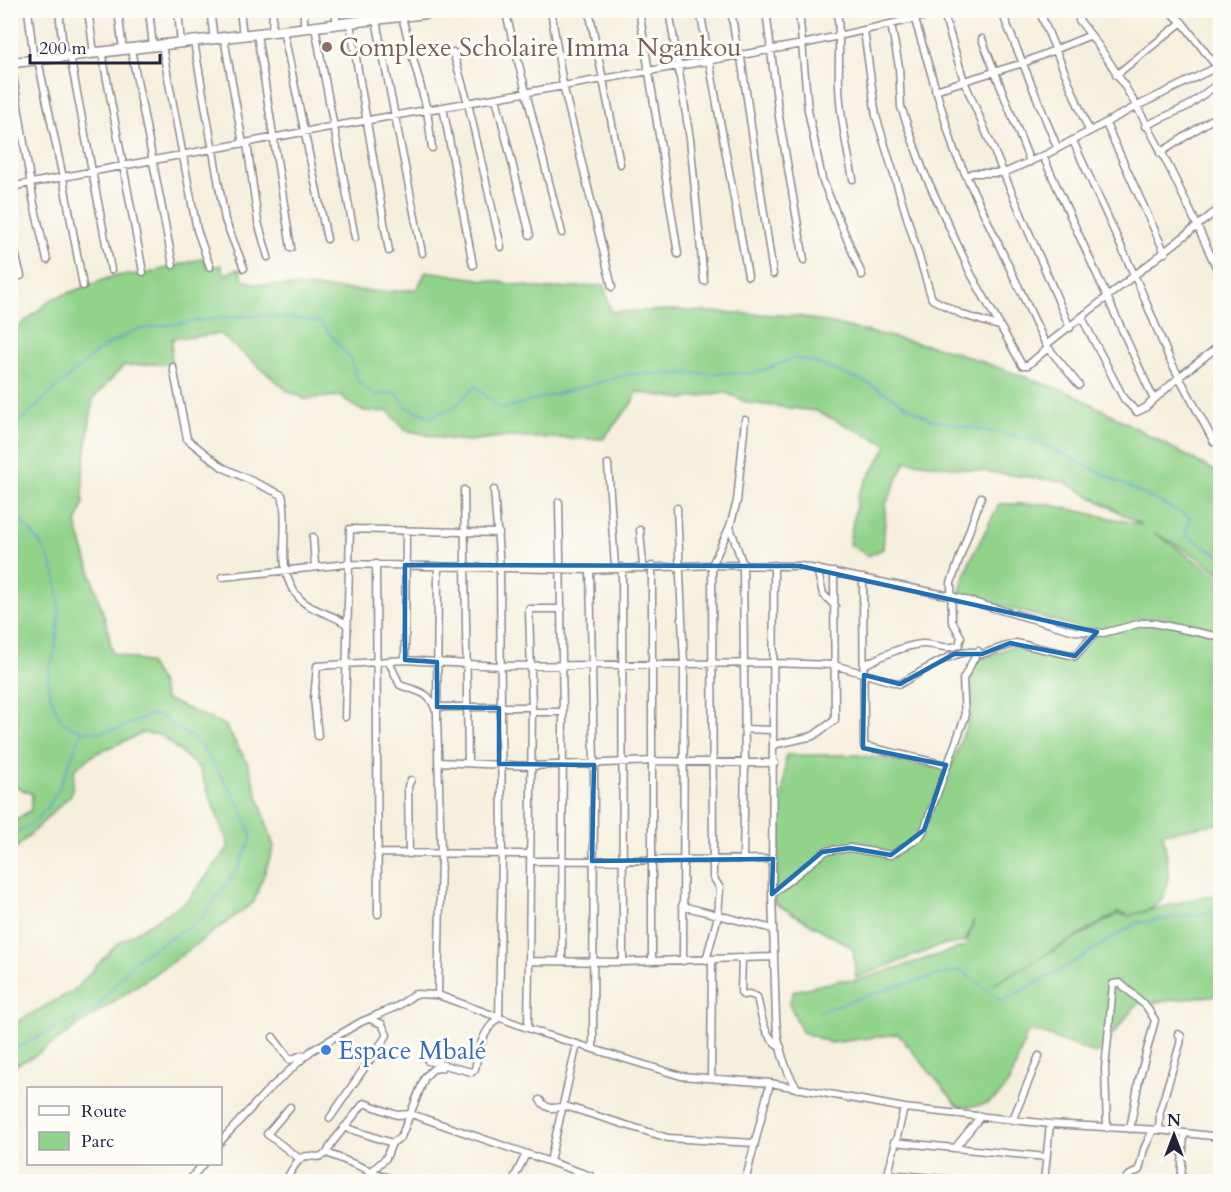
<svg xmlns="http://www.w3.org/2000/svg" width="1231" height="1192" font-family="Cardo,serif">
<rect width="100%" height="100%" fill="#fdfcf7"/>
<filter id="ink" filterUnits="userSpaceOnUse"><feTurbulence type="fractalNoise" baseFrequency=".0167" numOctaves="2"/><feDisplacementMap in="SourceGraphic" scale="12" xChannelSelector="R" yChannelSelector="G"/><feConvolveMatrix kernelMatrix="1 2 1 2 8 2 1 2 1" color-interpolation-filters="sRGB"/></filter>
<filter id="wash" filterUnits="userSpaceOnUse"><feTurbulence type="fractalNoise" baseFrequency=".008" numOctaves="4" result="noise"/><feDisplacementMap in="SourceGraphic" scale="24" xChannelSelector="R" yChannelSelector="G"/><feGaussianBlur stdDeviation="1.35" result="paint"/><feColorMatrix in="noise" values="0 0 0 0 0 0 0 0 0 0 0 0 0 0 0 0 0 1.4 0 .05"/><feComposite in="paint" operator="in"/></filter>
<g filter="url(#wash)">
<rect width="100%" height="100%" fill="#f5efdd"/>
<!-- green -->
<path fill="#92d38b" stroke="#5a7a63" stroke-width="1.5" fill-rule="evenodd" d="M204,258L207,268L221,265L224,274L239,269L243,279L254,284L386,292L417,289L426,271L546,289L604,285L611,312L673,310L798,316L949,350L1073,394L1220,474V573L1191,553L1154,533L1220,577V823L1163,833C1166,854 1175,888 1157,905C1151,910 1139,913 1131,915L1202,897L1220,896V995L1137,1004L1097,1054L1041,1033L1028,1032C1017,1056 1014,1091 987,1103C980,1107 968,1106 959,1107L898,1034L831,1043L802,1032L789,1003L794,991L841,980L856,981L966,946L974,920L965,942L939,946L856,978L853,948L774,903L786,755H858L950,769L970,716L965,682L975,661L1013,646L1070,662L1083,629L959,594L970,561L999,504H1046L1142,525L1065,482L906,461L886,504L883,549L868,556L849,544L858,495L888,445L816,411L749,403L724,392L684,399L636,392L632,403L603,439L500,437L468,441L442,438L405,430L388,411C366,413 357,412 342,396L305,399L288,391L220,334L172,339L171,363L123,366L93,399L83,472V505L76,524L108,630L112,653L149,663L160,681L165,699L225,725L248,764L274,847L254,902L182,955L34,1056L11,1067V1022L15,1023L73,991L117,944L187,901L229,847L199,768L161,735L143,733L95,754L75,769L71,795L11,853V823L31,810L32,794L10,784L11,333L52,299L114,276L149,273ZM1119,912L1131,916L1118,914L993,985Z"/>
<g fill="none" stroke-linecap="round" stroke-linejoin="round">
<!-- stream -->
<path stroke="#5f9fd2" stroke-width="1.5" d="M10,425L21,420L99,350L135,330L217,318L267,315L320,322L351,359L358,382L375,395L396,393L407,407L431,417L456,406L475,386L501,409L630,374L755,373L795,358L816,363L868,383L931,420L1010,435L1041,443L1191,518L1185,535L1220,555
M10,512C56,549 65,586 56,643C55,655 49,668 48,680C48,695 56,710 63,723L82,731L100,732L121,728L150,715H159L199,743L239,803L252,837L237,870L200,920L136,959L95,1009L10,1051
M10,836C19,831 31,826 38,818C61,794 69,762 82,732
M820,1011L900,985L961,970L1002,1001L1066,967L1136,923L1220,911"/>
</g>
</g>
<g filter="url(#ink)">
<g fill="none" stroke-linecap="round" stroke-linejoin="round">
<!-- minor casing -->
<g stroke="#8c888c" stroke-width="9">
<path id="minor" d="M28,10L34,61
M59,10L64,57
M88,10L94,53
M118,10L123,50
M149,10L153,47
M178,10L181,44
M210,10L214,39
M240,10L243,36
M304,10V28
M505,10L562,233
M551,10L563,85L612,287
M589,10L620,164
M639,10L678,254
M669,10L690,139L704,281
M700,10L748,276
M731,10L737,49L741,58L773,274
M766,10L779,117L804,260
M799,10L808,110L822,179L862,275
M837,10C841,36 838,60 839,86C840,117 847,148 853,179
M912,10L954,150L1046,345L1079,385
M1001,10L1057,147
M1039,10L1089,131
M1168,10L1182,22L1220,71
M943,11L964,81L1070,328
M402,17L427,110L432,148
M376,20L422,253
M1079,20C1136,91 1183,193 1220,276
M350,23L389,251
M336,24V10
M891,24L899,67L901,107L923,170L971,274L1022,365H1028L1048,348
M315,27L355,238
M283,30L327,239
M864,31L876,116L932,299L963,315L999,326
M272,32L273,10
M257,34L291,248
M224,38L243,144
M982,39L1030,162
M194,42L225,220L244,268
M162,46L197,230L210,267
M131,49L173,265
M453,52L468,103L501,247
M102,53L143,272
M70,56L111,270
M38,60L63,178L83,286
M11,63L34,204L47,260
M1116,75L1182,22
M935,90L1023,63L1091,35
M496,98L530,235
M443,107L473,265
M1106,124L1165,253
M1145,126L1188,106L1220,82
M1073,141L1141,290L1169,358L1214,442
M247,143L258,222L268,257
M1160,153L1220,114
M1043,156L1154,400
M967,176L972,173H1004L1049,153L1135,107L1217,67
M10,187L335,126L803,44L952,10
M10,234L21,276
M1082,318L1124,399L1137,412L1145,408L1179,377L1220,345
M1046,345L1220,208
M173,367L187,439L222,467L282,495C291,529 272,571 301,600C312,611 333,614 346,624
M608,464L615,567
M464,490L468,763
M559,502L563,712L562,960
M677,508L684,663L683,961
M730,527L743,565L745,762L743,859
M640,530L643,566
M313,537L315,566
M376,564L378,914
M774,565L772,894L776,1018C777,1041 784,1071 798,1089
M438,566L437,717L441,854L438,995
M652,566V961
M622,567L623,962
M817,569L823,594L835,606
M590,570L594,765L593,1049
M222,577L347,564L590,570L712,565L800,566L951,596L1075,631L1103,633L1142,623H1153L1220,637
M863,578L864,746L946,765
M405,660L406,531
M389,662L400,685C415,691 430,691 435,709
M864,665C882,656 902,646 922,644C934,643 947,651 959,645L961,637L952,621L951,583L981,497
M437,707H532
M532,712H563
M345,717L350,529L499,533
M744,729L773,730
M318,736L314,699L317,666L405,660L499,666L773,663L834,665L900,684C918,674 962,643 982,654L1016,643L1075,656L1097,632
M773,745L813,736L835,720L834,572
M438,762L531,766L654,761L775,763
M377,853L530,854
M409,854L408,786L411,780
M530,861L773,859
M772,894L826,851L850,848L891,855L919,838L924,830L965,717L963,679L978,651
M682,906L773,929
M742,958L741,992L743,995L749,994L757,997C762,1016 762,1036 781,1047
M706,960L718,916L720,888L713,877L712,565L730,526L737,501L745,420
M529,961L532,707L529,609H562
M528,1028L529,961L623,962L774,957
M273,1037L290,1060L302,1055
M428,1061L472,1072L475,1069C479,1048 482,1032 499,1017L502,853L500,568L494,490
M711,1078L712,960
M540,1100C547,1110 553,1109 565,1106L668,1138L754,1143
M290,1107L267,1134L300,1159
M904,1108L888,1174L977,1182
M330,1118L387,1035L382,1024L370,1019
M1013,1119L1039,1056
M344,1127L392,1143L401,1137L425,1077L433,1069L441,1068
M1107,1128L1105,1069L1113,984L1120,983L1146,1006L1155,1020L1139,1080L1130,1129
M1159,1130L1160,1111L1180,1044L1181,1036L1178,1034
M220,1142L265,1093L311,1051L361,1022L398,1006L415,994L438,995L544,1034L681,1076L770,1083L904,1108L1050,1124L1159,1130L1220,1137
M894,1142L1046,1157
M955,1148L981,1116
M327,1153L332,1143L364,1103L397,1115L411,1114L591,1176L589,1182
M550,1161L577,1044
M1127,1177L1139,1170L1144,1149L1153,1130
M1181,1181L1184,1134
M188,1182L203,1164
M285,1182C290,1174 297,1156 308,1156C316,1156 319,1159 327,1153L398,1182
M360,1182L386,1158L392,1143
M512,1182L526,1154
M745,1182L770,1083
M1044,1182L1050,1124"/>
</g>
<!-- highway casing -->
<g stroke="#8c888c" stroke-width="12">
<path id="highway" d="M10,63L455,10"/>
</g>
<!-- minor -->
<use href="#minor" stroke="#fff" stroke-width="6"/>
<!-- highway -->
<use href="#highway" stroke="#fff" stroke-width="9"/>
</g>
</g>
<!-- marked area -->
<path fill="none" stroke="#1f6fb2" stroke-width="4.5" stroke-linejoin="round" d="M405,565L800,566L1097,632L1075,656L1010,643L982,654H954L900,684L864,675L863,748L946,765L924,830L891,855L850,848L822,852L772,894L773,859L592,861L594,765L499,764V708L437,707V662L405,660Z"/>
<!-- markers -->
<circle fill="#8d6e63" stroke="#fdfcf7" stroke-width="2" cx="327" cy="47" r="6"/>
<circle fill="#3f7fe0" stroke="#fdfcf7" stroke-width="2" cx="326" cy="1050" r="6"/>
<g text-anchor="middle" stroke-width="6" stroke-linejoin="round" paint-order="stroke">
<!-- education labels -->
<g font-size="26" fill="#785e54" stroke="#fdfcf7" text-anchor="start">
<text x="339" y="56">Complexe Scholaire Imma Ngankou</text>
</g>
<!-- shop labels -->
<g font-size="26" fill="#366cbe" stroke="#fdfcf7" text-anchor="start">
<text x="338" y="1059">Espace Mbalé</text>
</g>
</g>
<!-- margin -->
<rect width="1231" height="1192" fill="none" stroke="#fdfcf7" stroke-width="36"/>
<!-- legend -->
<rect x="27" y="1087" width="195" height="78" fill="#fdfcf7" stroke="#a5a5ac" stroke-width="1.5"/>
<rect x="39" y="1106" width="30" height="9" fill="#ffffff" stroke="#a5a5ac" stroke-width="1.5"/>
<text x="81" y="1117" font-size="18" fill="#22223b">Route</text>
<rect x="39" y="1132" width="30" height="18" fill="#92d38b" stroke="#a5a5ac" stroke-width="1.5"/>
<text x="81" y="1147" font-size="18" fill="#22223b">Parc</text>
<!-- north arrow -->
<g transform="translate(1174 1135)" stroke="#fdfcf7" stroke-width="4.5" paint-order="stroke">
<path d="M0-4.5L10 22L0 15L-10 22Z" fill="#22223b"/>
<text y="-9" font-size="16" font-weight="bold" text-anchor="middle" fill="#22223b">N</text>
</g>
<!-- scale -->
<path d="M30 54v9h130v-9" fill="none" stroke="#22223b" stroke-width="3"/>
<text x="39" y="54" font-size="18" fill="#22223b" stroke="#fdfcf7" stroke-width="4.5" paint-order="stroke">200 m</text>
</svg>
